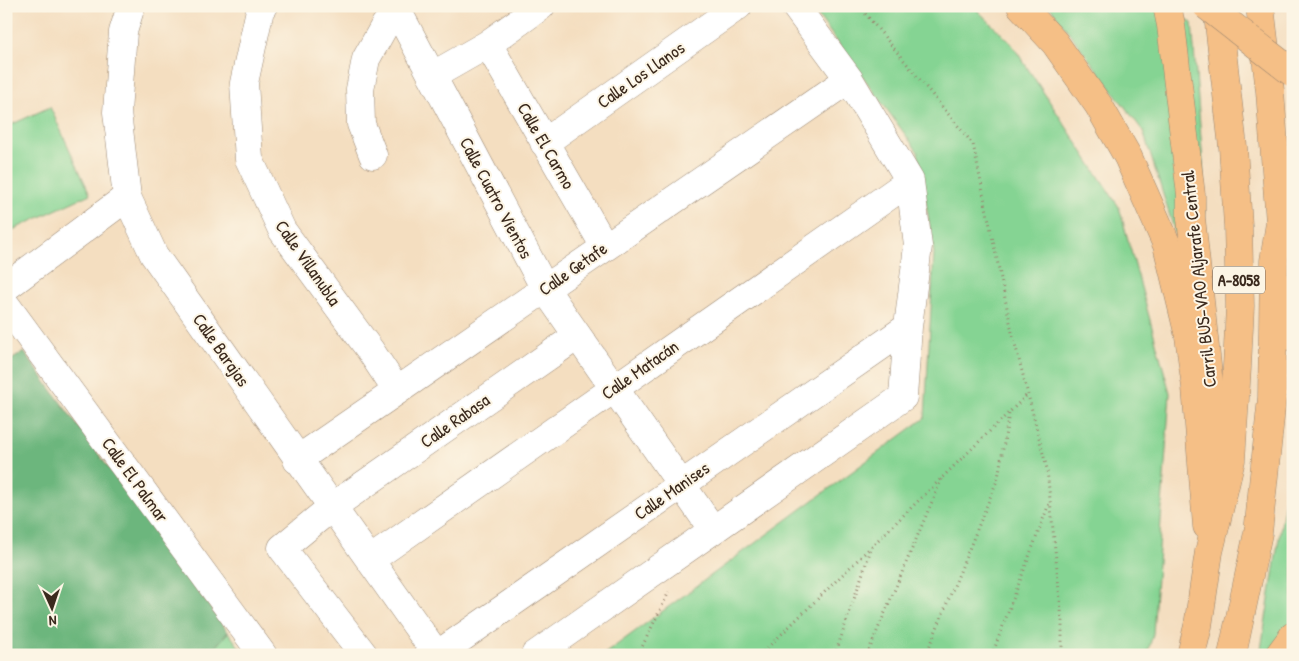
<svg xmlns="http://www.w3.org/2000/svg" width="1299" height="661" font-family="'Patrick Hand',sans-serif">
<rect width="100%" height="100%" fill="#fcf5e5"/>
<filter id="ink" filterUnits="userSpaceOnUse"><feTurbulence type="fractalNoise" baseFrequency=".02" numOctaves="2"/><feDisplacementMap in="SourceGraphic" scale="10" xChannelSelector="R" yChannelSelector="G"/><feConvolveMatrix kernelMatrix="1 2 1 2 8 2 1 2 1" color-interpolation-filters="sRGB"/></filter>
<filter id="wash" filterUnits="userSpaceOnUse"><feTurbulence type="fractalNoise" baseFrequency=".0096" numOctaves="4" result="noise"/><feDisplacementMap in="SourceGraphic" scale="20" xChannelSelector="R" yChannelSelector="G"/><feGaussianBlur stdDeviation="1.12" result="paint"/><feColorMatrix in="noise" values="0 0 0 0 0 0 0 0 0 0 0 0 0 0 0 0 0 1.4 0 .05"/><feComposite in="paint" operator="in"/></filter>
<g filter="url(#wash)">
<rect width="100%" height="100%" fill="#f4dec0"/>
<!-- green -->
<path fill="#85d493" stroke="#607f58" d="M811,6H973L1011,43L1119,207L1170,393L1153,634L1147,655H603L925,418L934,253L918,152Z
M1049,6H1167L1192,23L1203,163L1206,330L1143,131Z
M50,107L90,194L6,233V127Z
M1293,435V655H1260L1284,507Z
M228,632L245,655H208Z"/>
<!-- forest -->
<path fill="#6cb67d" stroke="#54704e" d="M24,352L228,632L208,655H6V363Z"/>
</g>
<g filter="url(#ink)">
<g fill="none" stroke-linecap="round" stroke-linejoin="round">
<!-- minor casing -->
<g stroke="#98846f" stroke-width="29">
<path id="minor" d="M131,6L123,32L117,112L127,197L154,255L437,655
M263,6L260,10L244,83L249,159L282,230L370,350L397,391
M395,6L545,289L713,530
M488,44L605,247
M432,76L488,44L541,6
M544,143L738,6
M373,155L361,124L360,89L366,59L385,25L400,15
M6,287L127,197
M6,305L263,655
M297,460L849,79
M370,560L910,181
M364,655L282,548L332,507L577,336
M437,655L908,327
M535,655L903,397L908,327L918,246L910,181L849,79L795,6"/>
</g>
<!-- major casing -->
<g stroke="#98846f" stroke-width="29">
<path id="major" d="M1167,6L1171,25L1191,195V218L1213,421L1212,464"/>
</g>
<!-- highway casing -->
<g stroke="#98846f" stroke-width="29">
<path id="highway" d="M1021,6L1055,43L1099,106L1128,157L1167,245L1189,336L1196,387L1207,526
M1291,288L1293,337
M1191,655L1198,626L1209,552L1231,460L1237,367L1240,306L1238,226L1233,147L1217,6
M1232,655L1258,533L1272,398L1274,261L1280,223L1270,91L1260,6
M1279,655L1293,636"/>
</g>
<!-- path -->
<path stroke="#98846f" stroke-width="3" stroke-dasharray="1 4" stroke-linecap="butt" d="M859,6L973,144L1012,332L1047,469L1062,620V655
M638,655L669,592
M760,655L1028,394
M835,655L871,549
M867,655L942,478
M926,655L998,478L1009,413
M992,655L1050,501"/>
<!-- minor -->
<use href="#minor" stroke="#fff" stroke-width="28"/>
<!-- major -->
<use href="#major" stroke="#f5bf86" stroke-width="28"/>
<!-- highway -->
<use href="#highway" stroke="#f5bf86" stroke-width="28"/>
<!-- major-bridge casing -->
<g stroke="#98846f" stroke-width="29" stroke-linecap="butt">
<path id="major-bridge" d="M1207,6L1293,73"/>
</g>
<!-- major-bridge -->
<use href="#major-bridge" stroke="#f5bf86" stroke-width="28"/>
</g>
</g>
<g text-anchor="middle" stroke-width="4" stroke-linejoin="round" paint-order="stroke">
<!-- shield labels -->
<rect fill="#fcf5e5" stroke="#75675a" stroke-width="1" x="1213" y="266.5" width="52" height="27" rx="4"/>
<g font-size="16" font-weight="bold" fill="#3b2a1e">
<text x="1239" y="286">A-8058</text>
</g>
<!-- street labels -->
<g font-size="18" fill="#3b2a1e" stroke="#fcf5e5">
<text transform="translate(641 75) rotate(-35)" y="6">Calle Los Llanos</text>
<text transform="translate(546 146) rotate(60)" y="6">Calle El Carmo</text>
<text transform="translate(496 198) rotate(62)" y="6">Calle Cuatro Vientos</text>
<text transform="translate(308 263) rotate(55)" y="6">Calle Villanubla</text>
<text transform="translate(573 269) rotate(-35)" y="6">Calle Getafe</text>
<text transform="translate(1199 279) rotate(-96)" y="6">Carril BUS-VAO Aljarafe Central</text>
<text transform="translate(221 350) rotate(55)" y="6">Calle Barajas</text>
<text transform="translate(640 370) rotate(-35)" y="6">Calle Matacán</text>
<text transform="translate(455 421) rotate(-35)" y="6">Calle Rabasa</text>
<text transform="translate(135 480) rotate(54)" y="6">Calle El Palmar</text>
<text transform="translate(672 491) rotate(-35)" y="6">Calle Manises</text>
</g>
</g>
<!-- margin -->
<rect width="1299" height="661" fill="none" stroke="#fcf5e5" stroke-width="25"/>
<!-- north arrow -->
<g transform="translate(52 608) rotate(177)" stroke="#fcf5e5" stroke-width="4" paint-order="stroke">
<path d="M0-4L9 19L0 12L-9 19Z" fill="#3b2a1e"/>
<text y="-8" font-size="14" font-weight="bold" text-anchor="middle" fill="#3b2a1e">N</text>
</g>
</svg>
